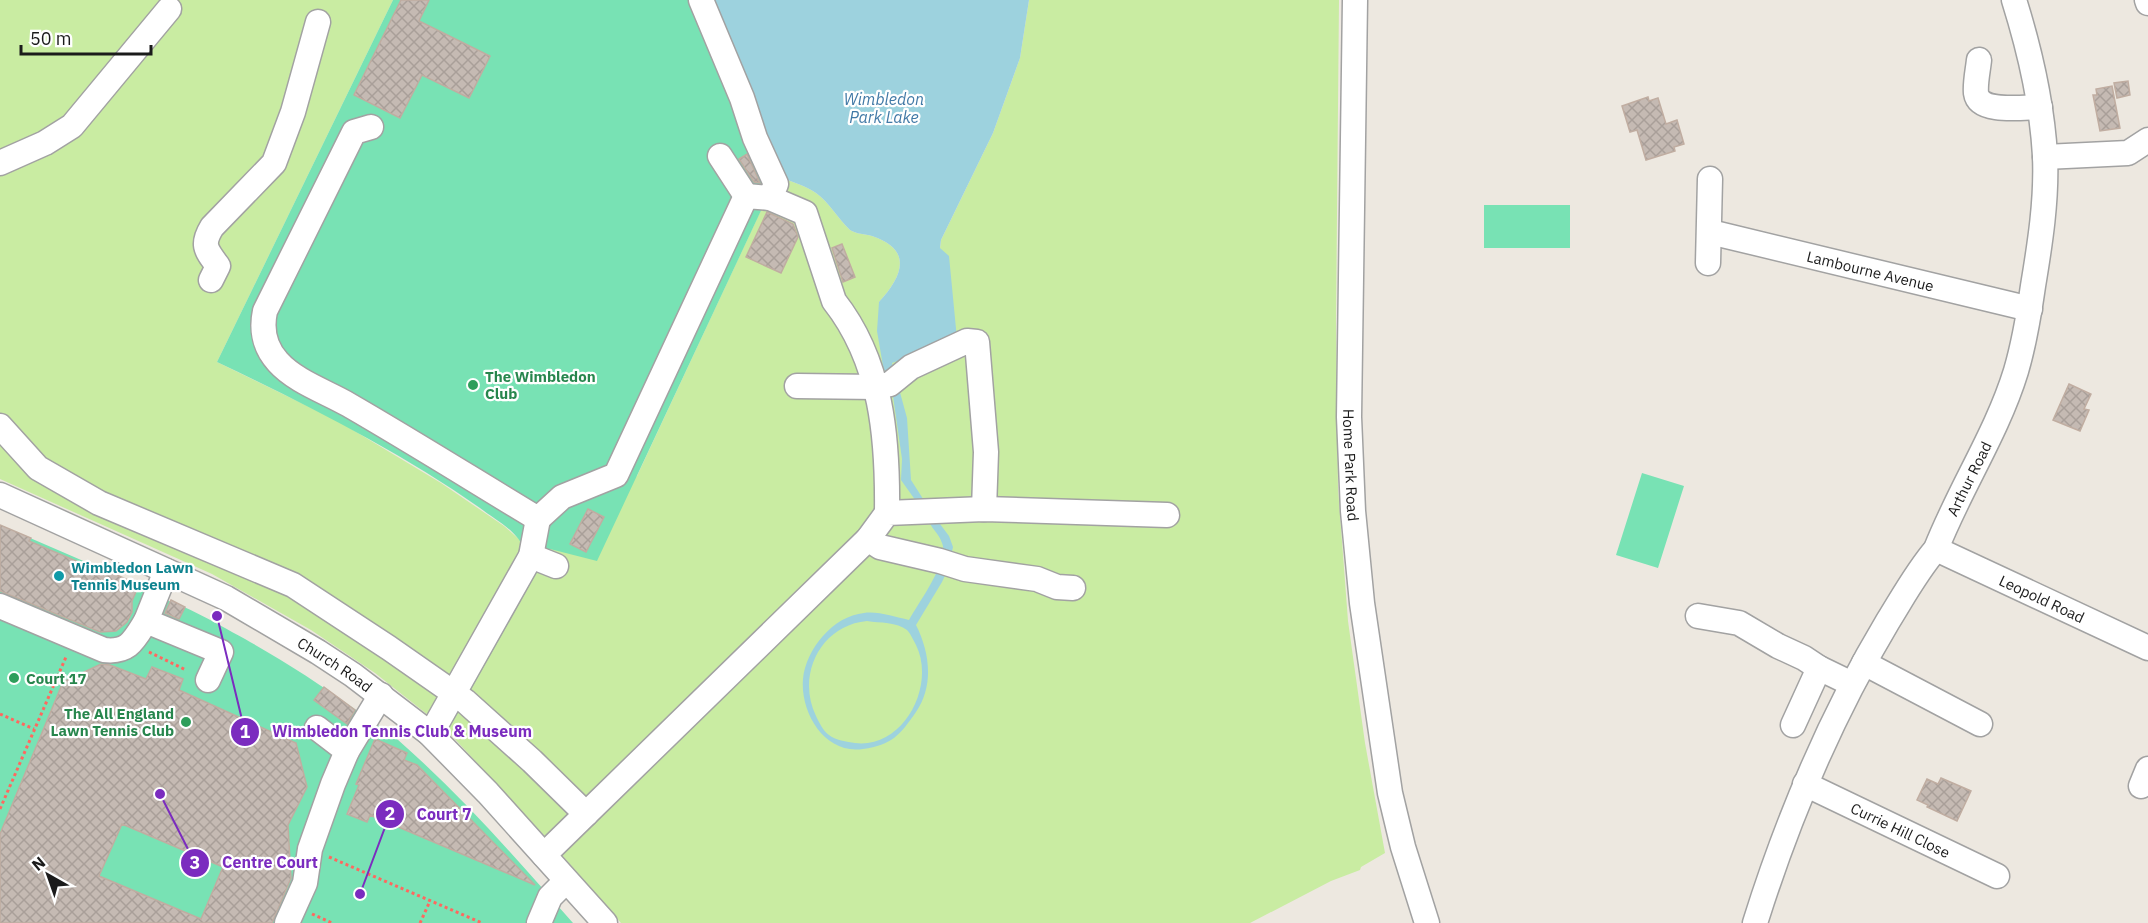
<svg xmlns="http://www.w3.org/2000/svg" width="2148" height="923" font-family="'IBM Plex Sans',sans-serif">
<defs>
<pattern id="building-cross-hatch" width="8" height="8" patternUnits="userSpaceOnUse" patternTransform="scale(1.5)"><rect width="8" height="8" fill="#c5bab3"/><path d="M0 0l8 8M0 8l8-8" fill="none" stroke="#a99f99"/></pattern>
</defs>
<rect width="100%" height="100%" fill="#ede8e0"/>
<path fill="#c9eca2" d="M0,0H393L217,362L338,421L441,483L504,526L521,541L637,476L777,176C789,181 805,185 816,193C829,202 838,219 850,230C856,234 865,234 872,236C914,250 902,277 879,302L940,248L941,240L993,133L1020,58L1029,0H1339L1336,322L1338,488L1348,621L1365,743L1385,853L1361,867L1360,870L1331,881L1250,923H621L554,846L452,736L428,715L375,673L311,630L212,574L0,479Z"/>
<path fill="#78e2b4" d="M393,0H692L774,183L597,561L550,549L447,732L428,715L523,547C516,530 494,519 480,508C397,450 307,405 217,362Z
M1484,205H1570V248H1484Z
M1642,473L1684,486L1658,568L1616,555Z
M0,525L139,585L146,595C183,602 211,621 245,639C284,661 320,684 356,710C369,720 384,728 397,739C461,795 517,859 573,923H0Z"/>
<path fill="#9dd2de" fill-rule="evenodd" d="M710,0H1029L1020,58L993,133L941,240L940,248L949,256L957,339L892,363L907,418L911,480L934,516L949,536L953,547L948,569L942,582L916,625C930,653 934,685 916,712C900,735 892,745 863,749C825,755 800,713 803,679C806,649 833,616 864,613C878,611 895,617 909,620C918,603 950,561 942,543C939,533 930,528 928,518L901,480L902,459L893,396L883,366L877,331L879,302C902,277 914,250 872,236C865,234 856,234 850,230C838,219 829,202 816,193C805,185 789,181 777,176ZM867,621C880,623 897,622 907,630C911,634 913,640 916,645C936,685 904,749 855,743C847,742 835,740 829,735C823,731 819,722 816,716C796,675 821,625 867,621Z"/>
<path fill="url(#building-cross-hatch)" stroke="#c0ada1" stroke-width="1.5" fill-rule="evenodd" d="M401,0H429L419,21L490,56L469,98L422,75L400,118L354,95Z
M2128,81L2130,95L2117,98L2114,83Z
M2112,86L2120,128L2100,131L2093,95H2097L2096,89Z
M1648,97L1649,101L1658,98L1666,124L1677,120L1684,144L1674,147L1675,151L1646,160L1637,130L1630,132L1622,106Z
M747,154L760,183L754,182L739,159Z
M767,212L793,224L798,237L781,273L746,257Z
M842,244L855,277L843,282L832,248Z
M2069,384L2091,394L2084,409L2089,410L2080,431L2053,420Z
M588,509L604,517L586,552L570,544Z
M0,525L31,538L29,541L90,567L92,564L139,585L132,601V612L127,622L116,631L100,632L0,591Z
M171,600L185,607L179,619L165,613Z
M101,664L110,665L146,679L152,667L183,679L179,690L296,743L307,787L288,825L291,878L272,923H0V834L63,682ZM122,824L223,867L201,919L99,876Z
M324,687L355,710L347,724L314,700Z
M375,739L407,753L404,760L417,765L535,885L370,815L367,822L347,814L359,785L356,784Z
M1941,778L1971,791L1957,821L1927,807L1928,805L1917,800L1927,779L1938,784Z"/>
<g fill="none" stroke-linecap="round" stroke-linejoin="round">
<defs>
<g id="minor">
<path d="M701,0L742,98L755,138L776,184L770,198"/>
<path id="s1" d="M1355,0L1349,417L1353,511L1362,603L1390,793L1403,847L1427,923"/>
<path d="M2147,0L2148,3"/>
<path d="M1979,60C1978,70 1975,83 1976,93C1979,114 2024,107 2040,107"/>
<path d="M371,127L354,132L265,311C261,330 265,348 278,362C296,382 327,392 349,405C413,442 475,481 538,519L562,497L616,475L746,196L770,198L805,213L834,301C882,362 888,438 887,513"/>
<path d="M720,156L746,196"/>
<path d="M2045,157L2128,153L2148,140"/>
<path d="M0,163L45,143L72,126L169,9"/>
<path id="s2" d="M1710,232L2030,309"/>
<path d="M1708,263L1710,179"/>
<path d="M211,280L218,266C206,250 201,245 212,227L274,163L293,112L318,22"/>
<path d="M797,386L877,387L890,384L911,367L967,341L977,342L986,452L984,509"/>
<path d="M0,426L38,468L99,503L293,585L389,648L465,701L532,761L586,814L544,855"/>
<path id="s3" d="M0,495L226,598L318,652L353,675L429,733L488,793L605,923"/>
<path d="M868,539L880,547L940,561L965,569L1037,579L1057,587L1073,588"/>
<path id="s4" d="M1936,549L2148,648"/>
<path d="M531,556L556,566"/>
<path d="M166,571L146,621L221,652L208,680"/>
<path d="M0,606L104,650C129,653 134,640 146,621"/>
<path d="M1698,616L1739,623L1778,646L1804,658L1819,668L1852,684"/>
<path d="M1864,663L1980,724"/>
<path d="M1793,725L1819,668"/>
<path d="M429,733L437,723L531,556L538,519"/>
<path d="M347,751L381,695"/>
<path id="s5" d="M1805,784L1997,876"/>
<path d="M2141,786L2148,769"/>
<path d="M586,814L868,539L887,513L984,509L1167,515"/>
<path d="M287,923L305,883L310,849L333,784L347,751L317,728"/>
<path d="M539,923L550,897L566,881"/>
<path id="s6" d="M1755,923C1788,818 1831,716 1888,621C1903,597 1917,571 1936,549C1960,488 1997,433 2016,371C2024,344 2029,314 2033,286C2040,244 2047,199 2045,156C2042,103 2030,51 2014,0"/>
</g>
</defs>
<use href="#minor" stroke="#a2a2a2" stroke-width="27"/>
<path stroke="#ff685f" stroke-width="3" stroke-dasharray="3 3" stroke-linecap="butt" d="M149,652L186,670
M0,714L34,729
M0,809L66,657
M329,857L482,923
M312,914L332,923
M420,923L430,901"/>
<use href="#minor" stroke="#fff" stroke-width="24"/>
</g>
<g fill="#2e9e5b" stroke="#fff" stroke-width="2">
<circle cx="473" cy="385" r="6"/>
<circle cx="14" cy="678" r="6"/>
<circle cx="186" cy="722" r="6"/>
</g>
<circle fill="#0f9aa8" stroke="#fff" stroke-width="2" cx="59" cy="576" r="6"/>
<g text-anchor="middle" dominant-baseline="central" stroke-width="4.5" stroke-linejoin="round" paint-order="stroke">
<g font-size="15" fill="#1b1b1b" stroke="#fff">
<text stroke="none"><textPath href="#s2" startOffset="165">Lambourne Avenue</textPath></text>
<text stroke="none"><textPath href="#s1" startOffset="465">Home Park Road</textPath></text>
<text stroke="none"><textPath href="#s6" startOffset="495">Arthur Road</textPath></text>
<text stroke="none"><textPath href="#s4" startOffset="117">Leopold Road</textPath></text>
<text stroke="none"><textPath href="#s3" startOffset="376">Church Road</textPath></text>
<text stroke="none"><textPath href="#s5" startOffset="106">Currie Hill Close</textPath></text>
</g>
<g font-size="15" font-weight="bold" fill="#27864d" stroke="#fff" text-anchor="start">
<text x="485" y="376">The Wimbledon<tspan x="485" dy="17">Club</tspan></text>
<text x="26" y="678">Court 17</text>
<text x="174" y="713" text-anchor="end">The All England<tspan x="174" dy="17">Lawn Tennis Club</tspan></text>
</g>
<g font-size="15" font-weight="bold" fill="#0d838f" stroke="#fff" text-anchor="start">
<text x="71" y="567">Wimbledon Lawn<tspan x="71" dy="17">Tennis Museum</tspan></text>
</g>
<g font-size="16" font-style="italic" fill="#4179a6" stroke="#fff">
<text x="884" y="99">Wimbledon<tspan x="884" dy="18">Park Lake</tspan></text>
</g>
</g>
<path fill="none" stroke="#7b2cbf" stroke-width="2" d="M217 616L245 732M360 894L390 814M160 794L195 863"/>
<g fill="#7b2cbf" stroke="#fff" stroke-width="2">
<circle cx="217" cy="616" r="6"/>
<circle cx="360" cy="894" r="6"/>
<circle cx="160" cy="794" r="6"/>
<circle cx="245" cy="732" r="15"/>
<circle cx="390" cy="814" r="15"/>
<circle cx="195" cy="863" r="15"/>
</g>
<g font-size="18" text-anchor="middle" font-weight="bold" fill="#fff">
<text x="245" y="738">1</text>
<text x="390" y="820">2</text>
<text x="195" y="869">3</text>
</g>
<g font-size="16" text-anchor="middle" font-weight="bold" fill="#7b2cbf" stroke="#fff" stroke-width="4.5" stroke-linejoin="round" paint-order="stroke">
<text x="402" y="737">Wimbledon Tennis Club &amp; Museum</text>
<text x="444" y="820">Court 7</text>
<text x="270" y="868">Centre Court</text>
</g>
<g transform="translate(48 875) rotate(320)" stroke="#ffffff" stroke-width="4.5" paint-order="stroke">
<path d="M0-4.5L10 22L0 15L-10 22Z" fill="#1b1b1b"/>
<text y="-9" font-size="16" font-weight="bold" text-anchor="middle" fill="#1b1b1b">N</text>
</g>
<path d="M21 45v9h130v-9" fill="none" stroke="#1b1b1b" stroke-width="3"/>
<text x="30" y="45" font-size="18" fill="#1b1b1b" stroke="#ffffff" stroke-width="4.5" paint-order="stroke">50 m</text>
</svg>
